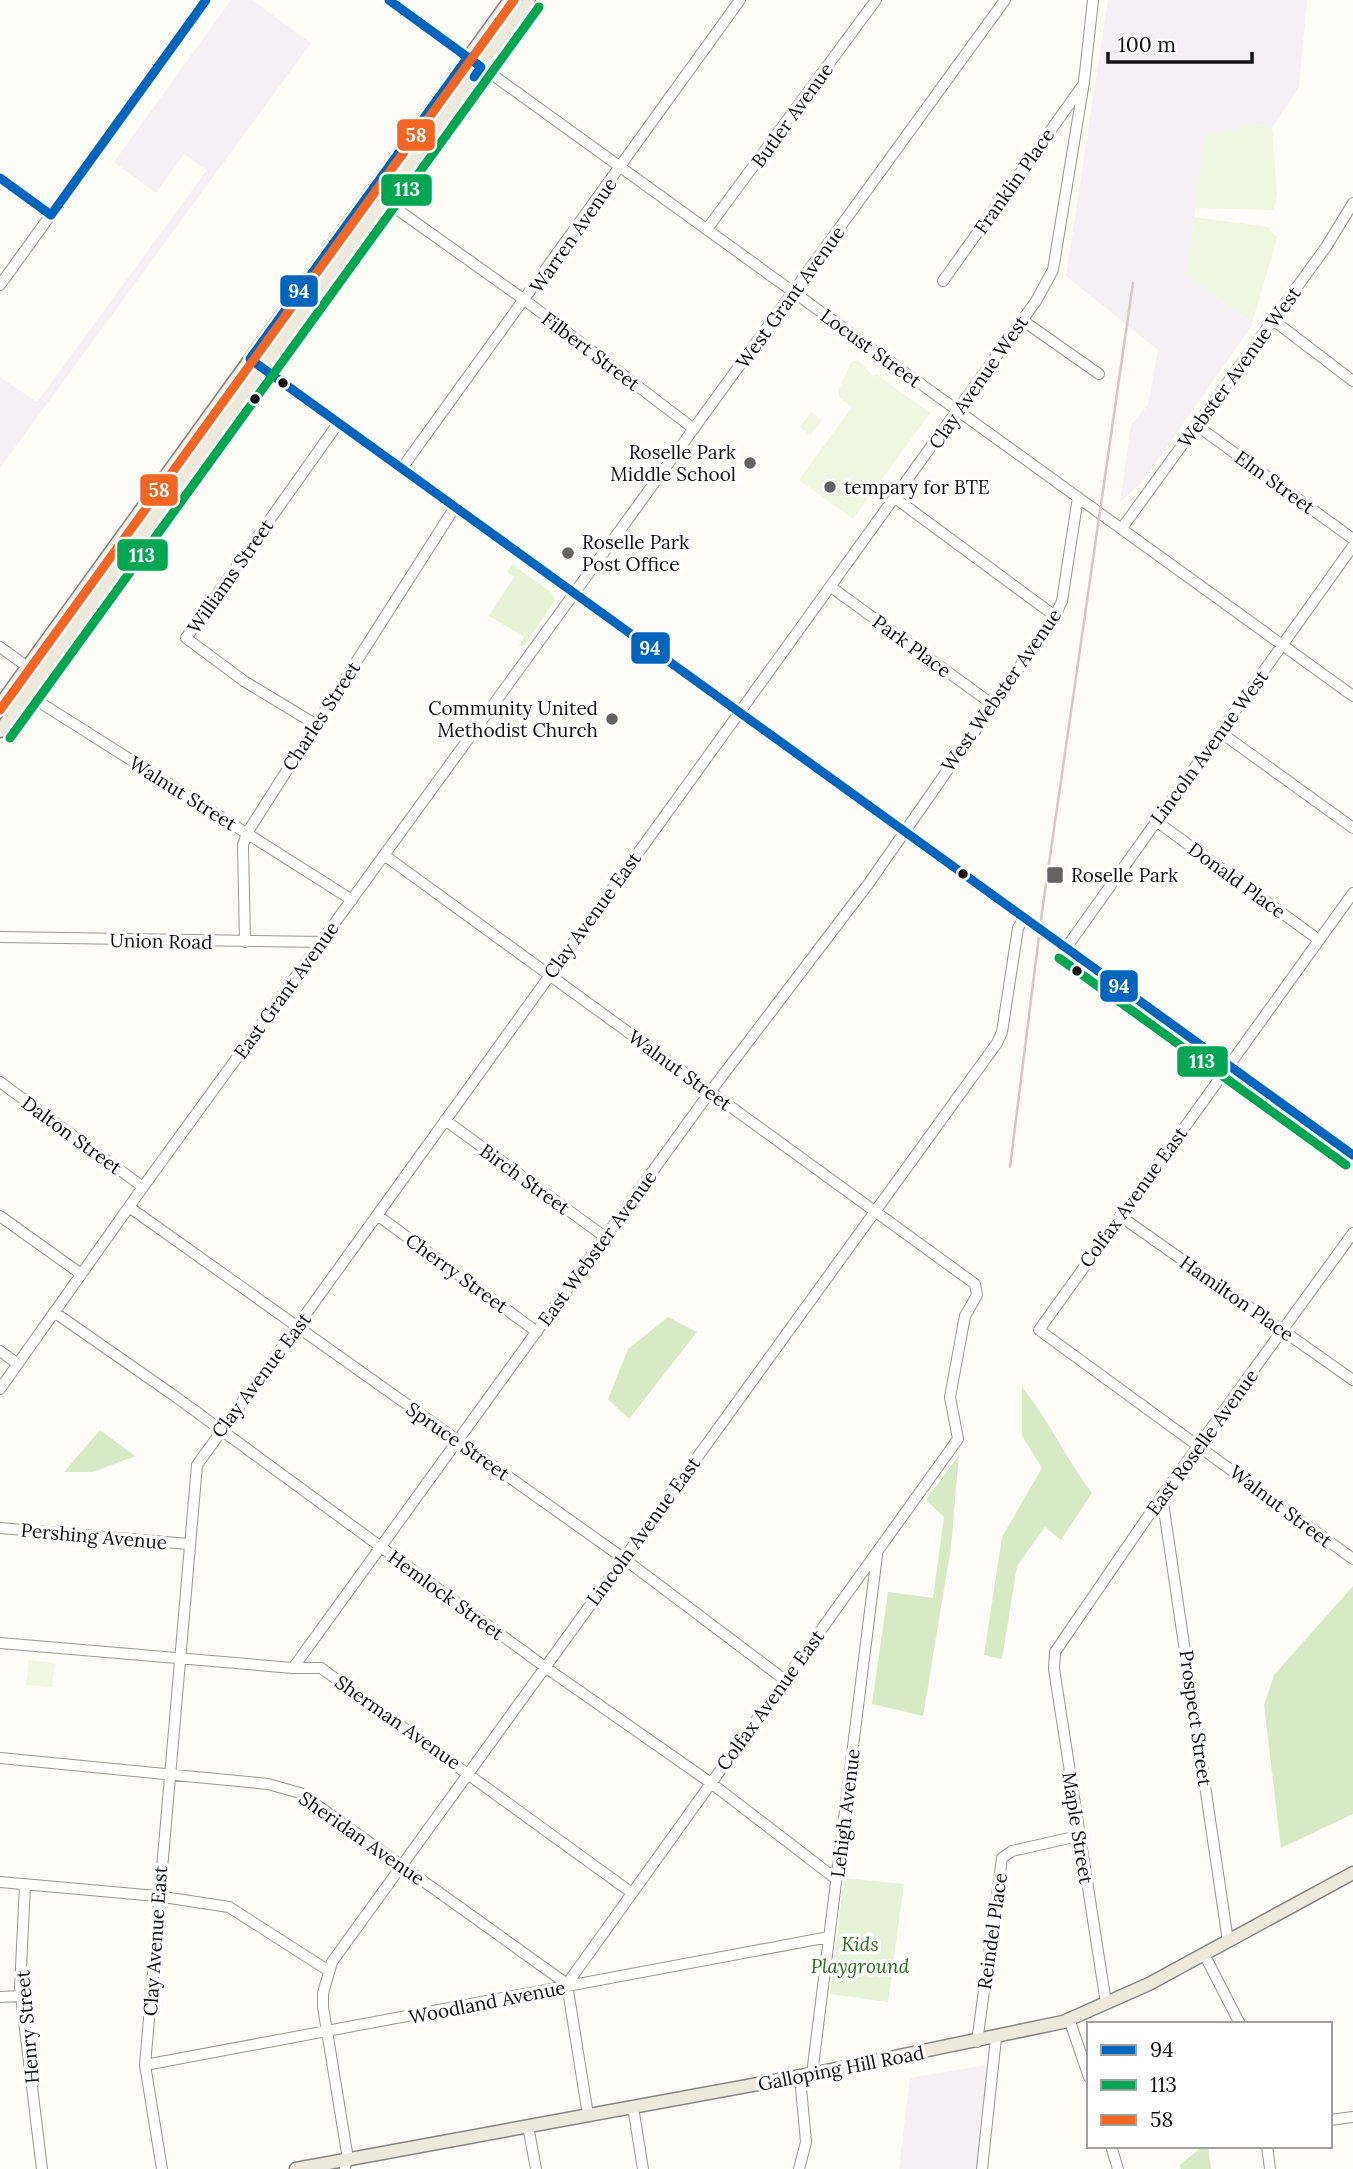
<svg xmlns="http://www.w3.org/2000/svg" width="1353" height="2169" font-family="Lora,serif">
<rect width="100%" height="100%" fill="#fdfcf7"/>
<path fill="#f5f0f3" d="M231,0H252L311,43L0,468V377L37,402L207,170L184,154L156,193L114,162Z
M1108,0H1307L1299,87L1272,128L1269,125L1246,126L1205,137L1186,275L1253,324L1142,482L1120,502L1131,425L1148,405L1158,350L1066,276Z
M998,2063L983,2169H899L910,2078Z"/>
<path fill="#e7f3d7" d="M512,564L552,593L555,600L525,645L519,646L524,637L489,616L514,577L507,572Z
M844,1878L904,1884L888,2002L830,1994Z"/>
<path fill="#d8eac5" d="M668,1317L697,1332L629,1419L608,1399L628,1349Z
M1022,1387C1049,1420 1066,1459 1092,1493L1061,1540L1045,1527L1017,1566L1002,1659L984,1655L1002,1537L1042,1468L1022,1436Z
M100,1430L135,1456L93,1472H64Z
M959,1455L951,1547L923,1716L872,1704L888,1592L933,1598L944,1517L926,1500Z
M1353,1586V1814L1281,1848L1264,1705L1274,1675Z
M1203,2146H1208L1211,2169H1181L1180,2165Z"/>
<path fill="#f0f6e1" d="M1269,125L1272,128L1277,196L1273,210L1195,208L1205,136L1246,126Z
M1194,217L1268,227L1277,238L1252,323L1186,275Z
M858,360L874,377L876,374L930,413L853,519L799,480L852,407L840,398L838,391L851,362Z
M811,412L822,420L810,435L800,427Z
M29,1660L55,1663L52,1687L26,1685Z"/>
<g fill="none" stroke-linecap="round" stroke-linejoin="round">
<defs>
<path id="minor" d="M389,0L1353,696
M0,178L51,215
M384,200L526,301L694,429
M707,229L876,0
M943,281L1083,85
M0,285L206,0
M1022,320L1099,374
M1273,320L1353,381
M250,359L1353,1155
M1196,425L1353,539
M402,468L740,0
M895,498L1055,616
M1122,528L1326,247L1353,203
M831,587L992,704
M0,647L40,676
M14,686L352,900
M315,724L244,681L186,638L339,422
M1220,732L1353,828
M1156,821L1319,940
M384,855L975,1284L977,1295L965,1316L950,1397L958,1439L567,1984L588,2115
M1353,893L1039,1330L1353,1559
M0,937L322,942
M245,942L243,845L247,833L455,507
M1066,948L1353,546
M0,1082L143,1187
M445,1120L605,1237
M129,1207L623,1558L785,1680
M377,1215L537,1332
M0,1216L81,1274
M1120,1216L1353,1380
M54,1312L176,1397L545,1667L711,1783L836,1879
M0,1351L18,1364
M0,1389L143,1187L1005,0
M1162,1496L1228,1941
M0,1528L189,1544
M0,1643L293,1668H321L632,1893
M293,1668L710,1092L869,883L1055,616L1062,601L1078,497
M0,1758L268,1784L300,1793L567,1984
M0,1882L157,1896L229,1907L329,1971
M25,1885L20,1988L42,2169
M1204,1954L1240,2024
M0,1997L21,1996
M1106,2003L1054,1669L1055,1652L1162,1496L1353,1233
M1069,2019L1089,2077
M977,2042L1002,1858L1012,1851L1078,1836
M145,2065L829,1937
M812,2074L877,1555
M633,2107L643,2169
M1330,2120L1353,2117
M528,2126L536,2169
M1111,2146L1118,2169
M1267,2146L1270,2169
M162,2169L145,2065L197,1465L1036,301L1053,270L1084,82L1093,0
M345,2169L347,2153L323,2007V1993L332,1962L997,1043L1002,1032L1018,928L1024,918
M799,2169L806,2142L800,2077
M982,2169L996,2038"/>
<path id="major" d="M0,705L510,0
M0,731L529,0
M296,2169L812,2074L1063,2022L1149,1984L1353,1873"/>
</defs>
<use href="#minor" stroke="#979795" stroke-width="12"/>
<use href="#major" stroke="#858482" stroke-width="15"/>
<use href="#minor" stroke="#fffffe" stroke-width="10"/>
<use href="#major" stroke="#ede9dc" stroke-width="12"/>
<path stroke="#d9c6c7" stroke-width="2.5" d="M1010,1167L1042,912L1133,283"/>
<defs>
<path id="bus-1" d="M389,0L481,67L474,77
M468,57L250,359L1353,1155
M0,178L51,215
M51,215L206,0"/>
<path id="bus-2" d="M10,738L539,7
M1059,958L1346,1165"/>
<path id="bus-3" d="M0,710L514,0"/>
</defs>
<use href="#bus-1" stroke="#fff" stroke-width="14"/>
<use href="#bus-2" stroke="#fff" stroke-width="14"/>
<use href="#bus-3" stroke="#fff" stroke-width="14"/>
<use href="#bus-1" stroke="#0065bd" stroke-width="9"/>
<use href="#bus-2" stroke="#00a651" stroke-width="9"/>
<use href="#bus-3" stroke="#f26522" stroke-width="9"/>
</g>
<g fill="#111" stroke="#fff" stroke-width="2.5">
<circle cx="283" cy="383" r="6"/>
<circle cx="255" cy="399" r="6"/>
<circle cx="963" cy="874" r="6"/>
<circle cx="1077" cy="971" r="6"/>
</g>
<g fill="#646362" stroke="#fff" stroke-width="2.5">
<circle cx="750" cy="463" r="7"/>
<circle cx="830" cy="487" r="7"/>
<circle cx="568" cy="553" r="7"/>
<circle cx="612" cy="719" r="7"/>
<rect x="1046" y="866" width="18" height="18" rx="3.5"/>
</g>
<g text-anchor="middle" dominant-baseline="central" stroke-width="7" stroke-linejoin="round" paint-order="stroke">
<g font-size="19" fill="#111" stroke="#fff">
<text transform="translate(792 115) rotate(-54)">Butler Avenue</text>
<text transform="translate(1014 181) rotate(-55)">Franklin Place</text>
<text transform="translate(573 235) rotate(-55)">Warren Avenue</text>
<text transform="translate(790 297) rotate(-54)">West Grant Avenue</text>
<text transform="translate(871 348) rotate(36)">Locust Street</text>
<text transform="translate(591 351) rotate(37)">Filbert Street</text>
<text transform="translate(1239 367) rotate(-54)">Webster Avenue West</text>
<text transform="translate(978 382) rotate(-55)">Clay Avenue West</text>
<text transform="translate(1275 482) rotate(36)">Elm Street</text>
<text transform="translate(230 576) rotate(-55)">Williams Street</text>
<text transform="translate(912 646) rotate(36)">Park Place</text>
<text transform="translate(1001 690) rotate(-55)">West Webster Avenue</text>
<text transform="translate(321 716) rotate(-57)">Charles Street</text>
<text transform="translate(1209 747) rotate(-54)">Lincoln Avenue West</text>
<text transform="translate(183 793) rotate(32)">Walnut Street</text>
<text transform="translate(1237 880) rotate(36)">Donald Place</text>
<text transform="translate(592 915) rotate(-54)">Clay Avenue East</text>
<text transform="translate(161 941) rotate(1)">Union Road</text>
<text transform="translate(286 990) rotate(-54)">East Grant Avenue</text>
<text transform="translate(680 1070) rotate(36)">Walnut Street</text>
<text transform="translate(72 1135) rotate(36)">Dalton Street</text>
<text transform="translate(525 1179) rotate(36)">Birch Street</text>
<text transform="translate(1133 1197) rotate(-54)">Colfax Avenue East</text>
<text transform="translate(597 1248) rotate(-54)">East Webster Avenue</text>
<text transform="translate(457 1273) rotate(36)">Cherry Street</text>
<text transform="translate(1237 1298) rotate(35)">Hamilton Place</text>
<text transform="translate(261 1375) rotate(-53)">Clay Avenue East</text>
<text transform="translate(458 1441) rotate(35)">Spruce Street</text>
<text transform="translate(1202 1442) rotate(-54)">East Roselle Avenue</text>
<text transform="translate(1281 1506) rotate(37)">Walnut Street</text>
<text transform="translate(643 1531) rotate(-54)">Lincoln Avenue East</text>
<text transform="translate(94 1536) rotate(5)">Pershing Avenue</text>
<text transform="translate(446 1595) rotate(36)">Hemlock Street</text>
<text transform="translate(770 1700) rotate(-54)">Colfax Avenue East</text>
<text transform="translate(1196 1718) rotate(82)">Prospect Street</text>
<text transform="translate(398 1722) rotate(35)">Sherman Avenue</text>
<text transform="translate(845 1813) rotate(-83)">Lehigh Avenue</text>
<text transform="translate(1078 1828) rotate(81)">Maple Street</text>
<text transform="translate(362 1838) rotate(35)">Sheridan Avenue</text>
<text transform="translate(992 1931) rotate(-82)">Reindel Place</text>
<text transform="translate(155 1941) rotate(-86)">Clay Avenue East</text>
<text transform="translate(487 2002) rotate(-11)">Woodland Avenue</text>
<text transform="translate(27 2027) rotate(-95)">Henry Street</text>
<text transform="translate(841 2068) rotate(-11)">Galloping Hill Road</text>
</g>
<g font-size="19" fill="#111" stroke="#fff" text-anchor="start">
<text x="736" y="452" text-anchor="end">Roselle Park<tspan x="736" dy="22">Middle School</tspan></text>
<text x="844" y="487">tempary for BTE</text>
<text x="582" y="542">Roselle Park<tspan x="582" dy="22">Post Office</tspan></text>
<text x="598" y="708" text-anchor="end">Community United<tspan x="598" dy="22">Methodist Church</tspan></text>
<text x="1071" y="875">Roselle Park</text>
</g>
<g font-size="19" font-style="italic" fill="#2f6b1f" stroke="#fff">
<text x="860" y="1944">Kids<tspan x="860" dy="22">Playground</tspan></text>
</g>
</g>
<g stroke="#fff" stroke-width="2.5">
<rect x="396" y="118" width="40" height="34" rx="7" fill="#f26522"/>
<rect x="380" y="173" width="53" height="34" rx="7" fill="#00a651"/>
<rect x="279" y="274" width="40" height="34" rx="7" fill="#0065bd"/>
<rect x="139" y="473" width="40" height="34" rx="7" fill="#f26522"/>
<rect x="116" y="538" width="53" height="34" rx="7" fill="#00a651"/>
<rect x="630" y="631" width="41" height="34" rx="7" fill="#0065bd"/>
<rect x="1099" y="969" width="40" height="34" rx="7" fill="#0065bd"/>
<rect x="1176" y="1045" width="53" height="33" rx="7" fill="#00a651"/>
</g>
<g font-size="19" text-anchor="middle" font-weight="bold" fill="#fff">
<text x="416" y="142">58</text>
<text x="407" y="196">113</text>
<text x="299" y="298">94</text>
<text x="159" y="497">58</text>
<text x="142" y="562">113</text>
<text x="650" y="655">94</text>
<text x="1119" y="993">94</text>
<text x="1202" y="1068">113</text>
</g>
<rect x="1087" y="2022" width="245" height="126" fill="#ffffff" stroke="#a0a0a0" stroke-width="2"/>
<rect x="1101" y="2045" width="35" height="10" fill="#0065bd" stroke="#a0a0a0" stroke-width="2"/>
<text x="1150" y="2057" font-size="21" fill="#111111">94</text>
<rect x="1101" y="2080" width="35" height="10" fill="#00a651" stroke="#a0a0a0" stroke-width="2"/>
<text x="1150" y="2092" font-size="21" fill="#111111">113</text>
<rect x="1101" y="2115" width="35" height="10" fill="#f26522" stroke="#a0a0a0" stroke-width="2"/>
<text x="1150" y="2127" font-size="21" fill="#111111">58</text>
<path d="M1108 52v10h144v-10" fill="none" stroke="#111111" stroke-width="3.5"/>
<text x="1118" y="52" font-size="21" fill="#111111" stroke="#ffffff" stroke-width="5" paint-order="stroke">100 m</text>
</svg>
